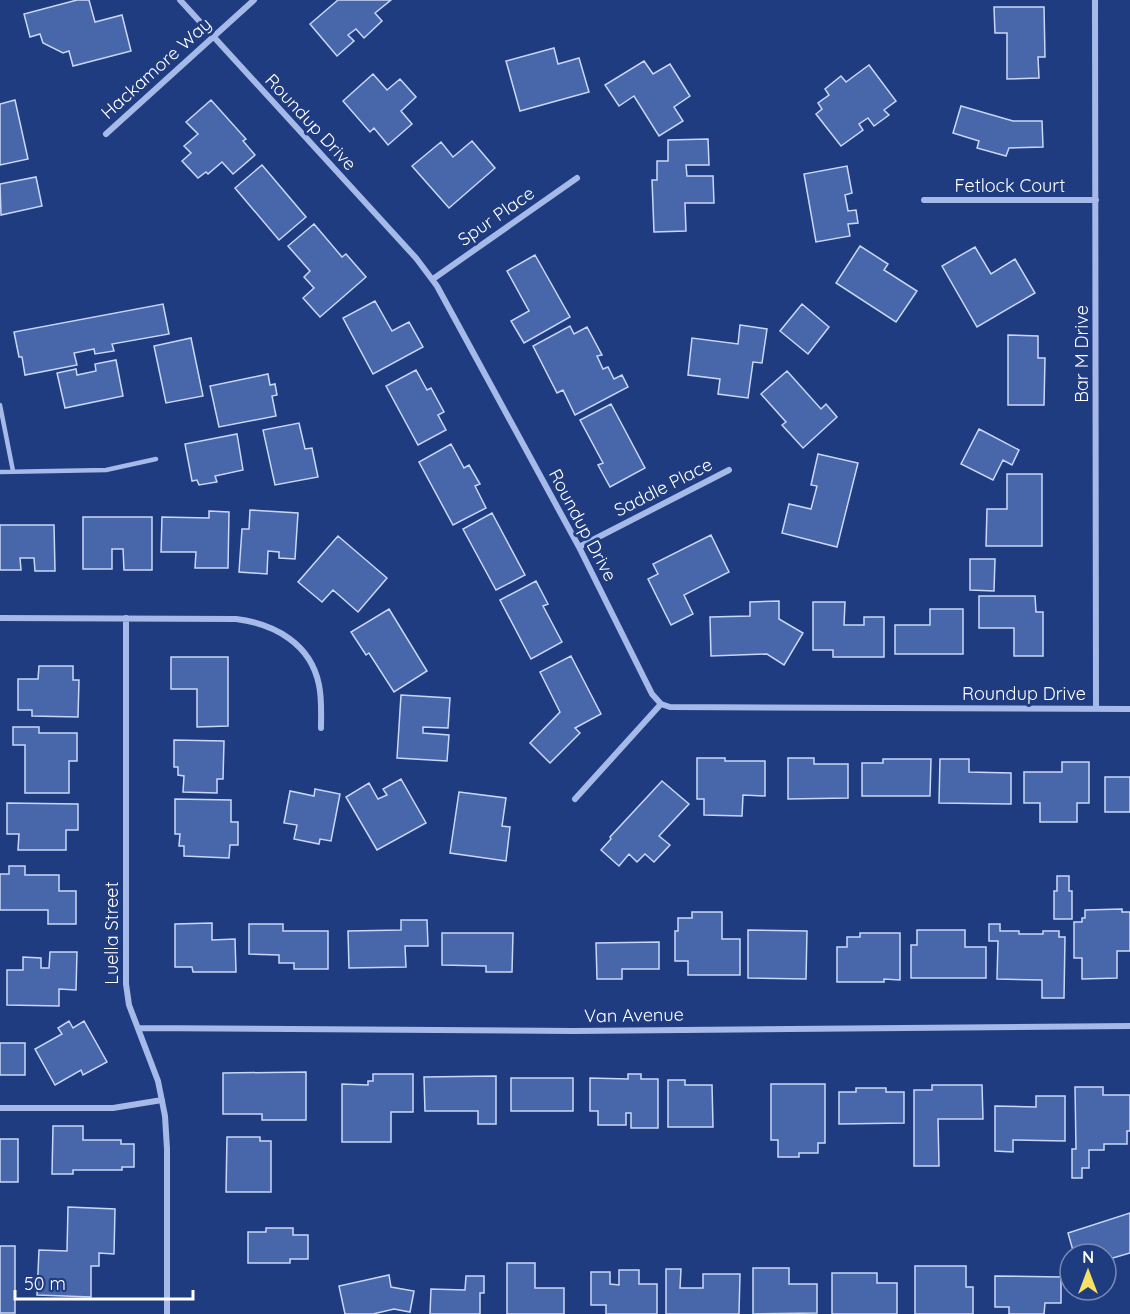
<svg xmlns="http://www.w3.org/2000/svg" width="1130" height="1314" font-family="Quicksand,sans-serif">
<rect width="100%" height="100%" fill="#203c81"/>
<path fill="#4866aa" stroke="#c9d7f6" stroke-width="1.5" d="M77,0H89L95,22L122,15L131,51L73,66L69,51L63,53L43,43L40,34L30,37L24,14Z
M338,0H391L375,13L382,21L364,38L356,29L348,35L354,41L337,56L310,24Z
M994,7H1044L1045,57H1038L1039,78L1007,79V33H995Z
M554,48L558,64L579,58L589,92L520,111L506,61Z
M644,61L653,74L670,64L690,96L674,107L683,121L659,136L634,96L619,106L605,85Z
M869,65L896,101L884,110L889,115L874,126L868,118L859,124L863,130L841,146L816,114L822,109L818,103L829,95L825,89L841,76L846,82Z
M373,74L387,90L400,79L416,97L401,111L412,124L388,145L374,128L370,132L343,101Z
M15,100L28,159L0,165V104Z
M211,100L246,139L243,141L255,155L233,174L222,162L208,174L206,172L198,178L182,161L191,153L184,146L198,134L186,122Z
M961,106L1013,121H1042L1043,147L1009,148L1006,156L977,148L979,141L953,133Z
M708,139L709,165H686L687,176H713L714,203H685L686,231L654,232L652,180H657V161H668V140Z
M472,141L495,168L449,208L412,166L441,142L453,157Z
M262,165L306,217L279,240L235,188Z
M847,166L852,193L845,195L848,211L856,210L858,223L848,224L850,236L816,242L804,174Z
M36,177L42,206L1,215L0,184Z
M314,224L342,257L346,254L366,277L320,317L303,298L314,288L304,277L310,271L288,246Z
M860,246L888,264L884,270L917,291L896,322L836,283Z
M975,247L991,274L1015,259L1035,293L977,327L942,266Z
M535,255L570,317L524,343L511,321L529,311L507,271Z
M375,301L392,331L409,322L423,347L373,374L343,318Z
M163,304L169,334L112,344L114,351L95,354L94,349L74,353L77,365L25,375L22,357H19L14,332Z
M802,304L829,327L808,354L780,331Z
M740,325L767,329L762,363L753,362L748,398L718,394L720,379L688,375L692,338L738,344Z
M570,326L574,334L587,327L602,355L597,356L603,369L608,367L614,379L622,375L628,387L575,415L563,390L557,393L533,346Z
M1008,335L1038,336V358H1045L1044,405H1008Z
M191,338L203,396L166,403L154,346Z
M116,360L123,396L65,408L57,373L76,369L77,375L96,371L95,364Z
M416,370L427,390L431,388L444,412L438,415L446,430L418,445L386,386Z
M787,371L821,409L826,404L837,417L803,448L782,425L786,422L761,394Z
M268,374L270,385L275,384L277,395L272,396L276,416L219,427L210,386Z
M611,404L645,468L610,487L598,465L603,463L580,420Z
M299,423L305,449L312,448L318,477L275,485L263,430Z
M979,429L1019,450L1012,465L1003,460L993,480L961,464Z
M237,434L243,470L215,476L217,482L199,485L197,480L192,481L185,444Z
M451,444L464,468L469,465L480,484L475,486L486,508L453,525L419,462Z
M818,454L858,463L837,547L782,533L789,504L811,509L817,486L811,485Z
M1007,474H1042V546H986L987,509H1007Z
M250,510L298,513L295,559L279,558V552L268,551L267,574L239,572L242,529H249Z
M209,511L229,512L228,568H195L196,552H161L162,517L209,518Z
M492,513L525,575L496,590L463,529Z
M83,517H152V570H124L123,549H112V569H83Z
M0,525H54L55,571H35L34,558H20L21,570H0Z
M711,535L729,572L684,595L693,614L671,625L648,579L658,574L653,564Z
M338,536L387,578L358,612L333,590L322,602L298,582Z
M970,559H995L994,591L970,590Z
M536,581L548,604L543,606L562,642L531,659L500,600Z
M979,596H1035L1036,612H1043V656H1014V628H979Z
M779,601V619L803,633L784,665L767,654L711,656L710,617L750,616V602Z
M813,602H845L844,625H864V617H884V657H833V650H813Z
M389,609L427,671L394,692L369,653L366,655L351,632Z
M930,609H963V654H895V625H930Z
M571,656L601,714L575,728L580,733L550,763L530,743L560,712L540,672Z
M171,657H228V726L197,727V689H171Z
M39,666H73V680H79L78,717L32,716V710H18V679H38Z
M401,695L450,698L448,728L423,727V733L449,735L447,761L397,758Z
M13,727H39V733H77V761H69V793H25V745H13Z
M174,740L224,741L223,779H217V793L183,792L184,776L178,775V767H174Z
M697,758H725V761H765V796L743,795L742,816L704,815V799H697Z
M788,758H814V764H848V798L788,799Z
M883,759H931L930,796H862V763H883Z
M940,759H969V772L1011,773V804L939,803Z
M1062,762H1089V803H1077V822H1040V803H1024V772H1062Z
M1105,777H1130V812H1105Z
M401,779L426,823L377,850L346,797L369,783L378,799L387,795L383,789Z
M662,781L689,804L659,836L670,845L654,862L645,854L637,862L629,854L619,866L601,850L611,839L610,837Z
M315,789L340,794L331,841L320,839L319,844L294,839L297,825L284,823L290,791L314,796Z
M459,792L506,798L502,826L510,827L506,861L450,853Z
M175,799L231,800V822H238V845H230L229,858L184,856V846H179L180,834H175Z
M7,803L78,804V830H66V850H18L19,834H7Z
M9,866H25V875H59V891H76V924H48V910H0V874H9Z
M1057,876H1069V891H1072V919H1054V891H1057Z
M1122,909V912H1130V951H1117V978L1082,979V958H1074V922H1082V918H1085V910Z
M692,912H722V939H740V975H688V961H675V931H678V918H692Z
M401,920H427L428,946H405L406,967L349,968L348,931L401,930Z
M212,923V940L235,939L236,972H193L192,967H175V924Z
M249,924H283V931H328V969H294V963H279V955L249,954Z
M989,924H1000V931H1019V934H1043V931H1059V937H1065L1064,998H1042V980L997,979L998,941H989Z
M748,930L807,931L806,979L748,978Z
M917,930H965V947H986V978H911V945H917Z
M442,933H513L512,972H486V966L442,965Z
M860,933H900V980L884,979V982H837V947H847V937H860Z
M659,942V969H622V979H597L596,943Z
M50,952H77L76,990L59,989V1006L7,1005V970H23V957L41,958V968H49Z
M69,1021L73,1028L84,1021L107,1062L83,1075L81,1070L55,1085L35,1049L62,1034L58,1028Z
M0,1043H25V1075H0Z
M306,1072V1120H262V1114H223V1073Z
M373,1074H413V1112H391V1142H342V1084L368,1085V1081H373Z
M628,1074H641V1079H658V1128H631V1113H626V1125H598V1111H590V1078L628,1079Z
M496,1076V1124H478V1111H425L424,1077Z
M511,1078H573V1111H511Z
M668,1080H685V1085H712L713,1127H668Z
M771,1084H825V1143H818V1153H799V1157H778V1140H771Z
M932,1085H982L983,1119H938L939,1166H914V1090H932Z
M1075,1087H1103V1095H1130V1131H1127V1144H1104V1150H1089V1168H1082V1178H1072V1149H1076Z
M856,1088H886V1092H904V1123L839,1124V1092H856Z
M1036,1096H1065V1141L1013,1140V1152L995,1151V1106L1036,1107Z
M53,1126H83V1140H121V1144H134V1167H122V1170H73V1174H52Z
M227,1137H260V1141H271V1192H226Z
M0,1139H18V1182H0Z
M68,1207L115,1209L114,1254L99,1253V1266H91V1297L37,1295L39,1250L67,1251Z
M1130,1213V1253L1106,1260V1254H1074L1068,1233Z
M266,1228H293V1235H308V1259H290V1263H248V1232H266Z
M0,1246H15V1313H0Z
M507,1263H535V1288H564V1314H507Z
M915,1266H966V1287H973V1314H915Z
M753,1268H789V1284H817V1313L753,1314Z
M666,1269H681L680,1288H703V1274H740L739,1314H666Z
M619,1270H639V1284H657V1314H606V1305H591V1272H610V1284L619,1285Z
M832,1273H877V1283H897V1314H832Z
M389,1275L391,1287L414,1291L410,1312L394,1309L373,1314H345L339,1286Z
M466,1276H484V1293H480V1314H430L431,1289L465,1290Z
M995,1276L1061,1277V1303H1045L1044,1314H1009V1307H995Z"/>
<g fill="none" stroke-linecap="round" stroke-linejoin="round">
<path stroke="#a5bae8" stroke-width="4.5" d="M0,405L13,471
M0,472L106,470L156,459"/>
<path stroke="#a5bae8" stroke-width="6" d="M180,0L416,258L437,286L579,547L652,694L661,704L670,707L1130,709
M1095,0L1096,709
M106,134L254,0
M924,200H1096
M433,279L577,178
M579,547L729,470
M0,618L236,619C275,624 311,644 319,685C322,699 321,714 321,728
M126,618V984L129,1005L158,1081L165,1116L167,1149V1314
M575,799L661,704
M139,1028L574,1031L1130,1026
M0,1108H113L162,1100"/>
</g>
<g text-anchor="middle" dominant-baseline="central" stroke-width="6" stroke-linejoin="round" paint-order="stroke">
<g font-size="18" fill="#fff" stroke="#203c81">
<text transform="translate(156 68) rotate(-42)">Hackamore Way</text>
<text transform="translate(311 122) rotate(47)">Roundup Drive</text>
<text x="1010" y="185">Fetlock Court</text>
<text transform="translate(496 216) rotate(-35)">Spur Place</text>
<text transform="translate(1081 354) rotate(-90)">Bar M Drive</text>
<text transform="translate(663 487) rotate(-27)">Saddle Place</text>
<text transform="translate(583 525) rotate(62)">Roundup Drive</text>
<text x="1024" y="693">Roundup Drive</text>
<text transform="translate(111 933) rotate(-90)">Luella Street</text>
<text transform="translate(634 1015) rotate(-1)">Van Avenue</text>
</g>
</g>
<g transform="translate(1088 1272)"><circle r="28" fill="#203c81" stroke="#798ab3" stroke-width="1.5"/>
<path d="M0-4.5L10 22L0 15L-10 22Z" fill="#f6e065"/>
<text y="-9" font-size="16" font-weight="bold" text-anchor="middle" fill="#ffffff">N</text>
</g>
<path d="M15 1290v9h178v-9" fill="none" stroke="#ffffff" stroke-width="3"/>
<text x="24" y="1290" font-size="18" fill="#ffffff" stroke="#203c81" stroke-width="4.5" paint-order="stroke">50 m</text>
</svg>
